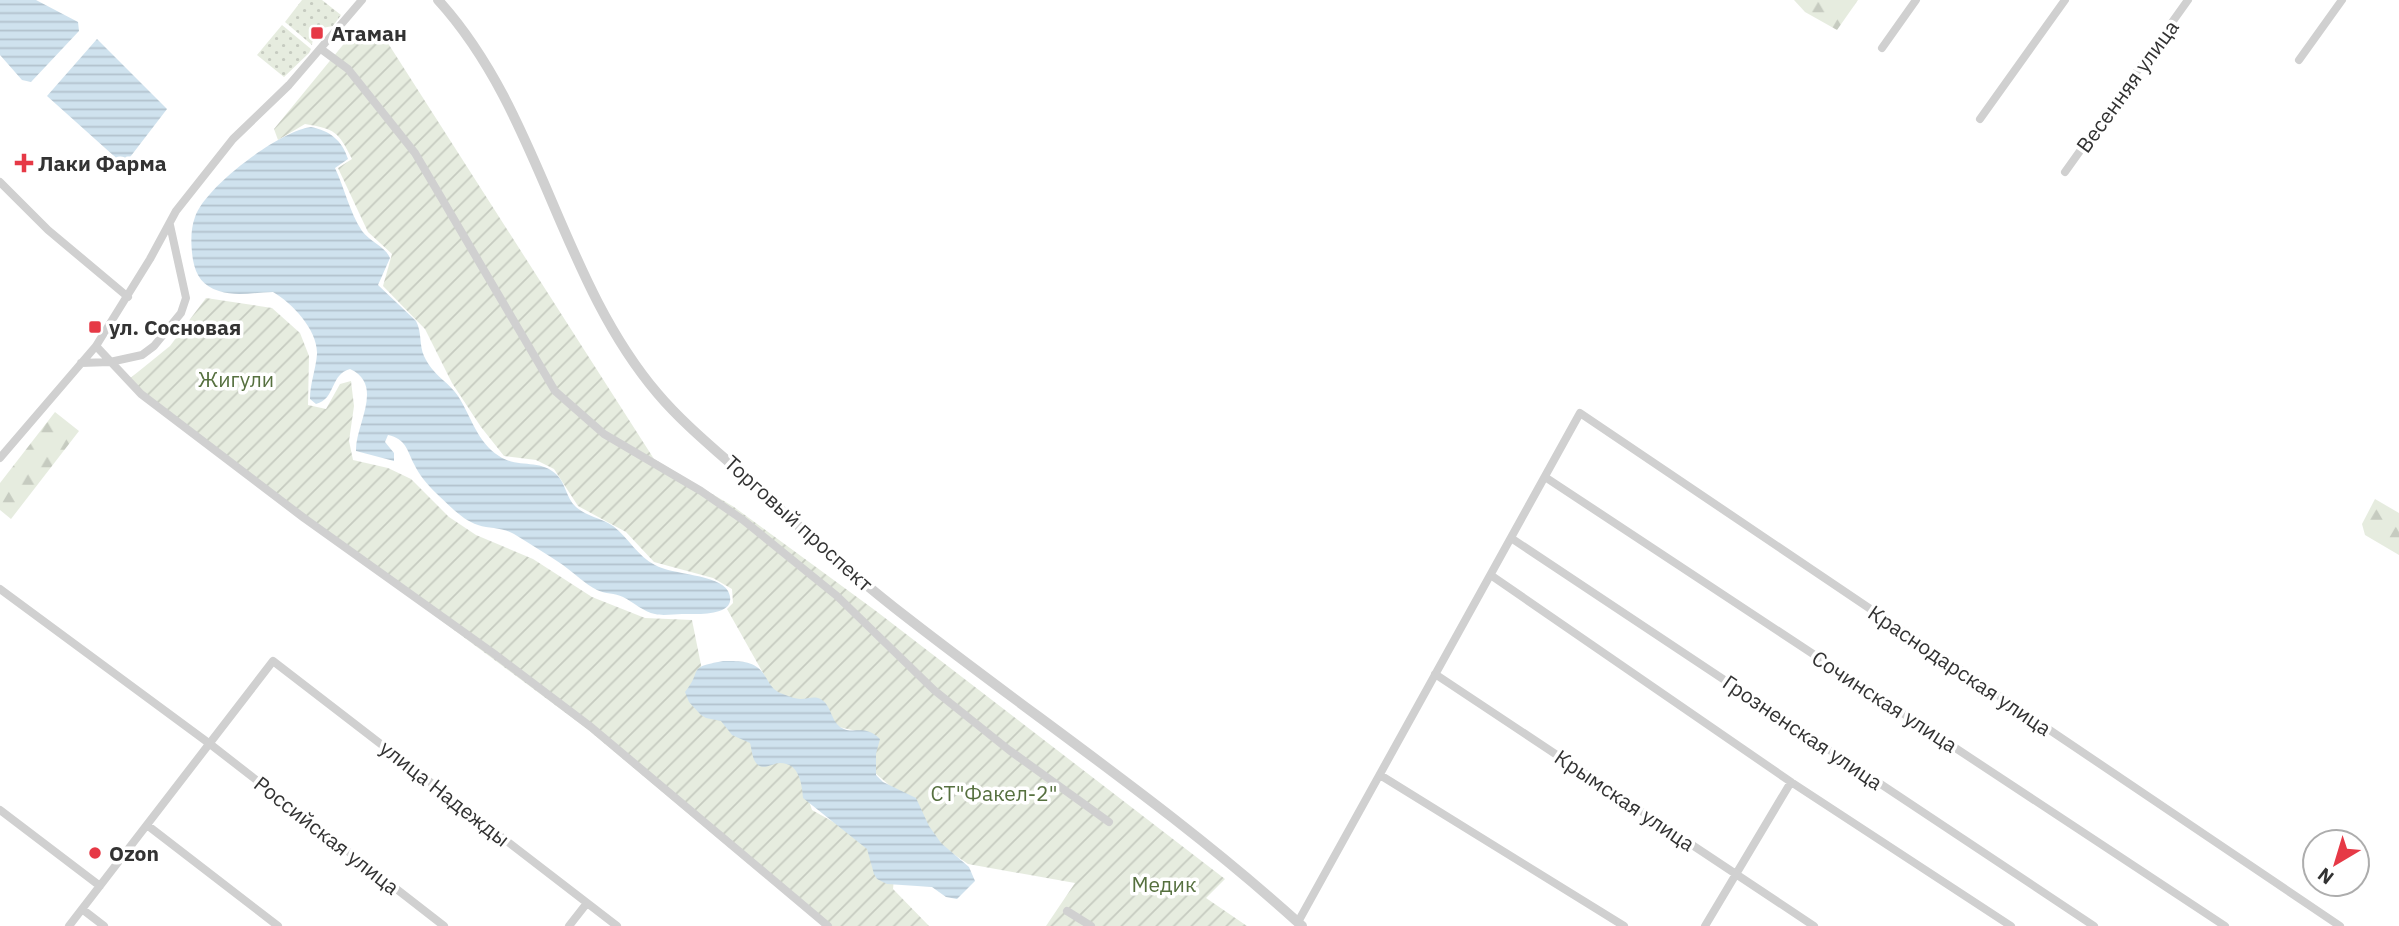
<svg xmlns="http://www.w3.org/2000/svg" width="2399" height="926" font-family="'IBM Plex Sans',sans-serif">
<defs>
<pattern id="grass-dots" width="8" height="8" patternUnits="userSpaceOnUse" patternTransform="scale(1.75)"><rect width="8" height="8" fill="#e6ecdf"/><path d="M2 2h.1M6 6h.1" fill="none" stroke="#c6cbc0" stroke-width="1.8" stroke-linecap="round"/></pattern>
<pattern id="forest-firs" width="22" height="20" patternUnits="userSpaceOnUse" patternTransform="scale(1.75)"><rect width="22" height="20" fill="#e6ecdf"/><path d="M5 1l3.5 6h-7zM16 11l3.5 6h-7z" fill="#c6cbc0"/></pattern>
<pattern id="garden-furrows" width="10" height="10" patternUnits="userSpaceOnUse" patternTransform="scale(1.75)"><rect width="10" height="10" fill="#e6ecdf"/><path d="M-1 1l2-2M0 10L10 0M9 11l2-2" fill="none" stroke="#c6cbc0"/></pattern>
<pattern id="water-rules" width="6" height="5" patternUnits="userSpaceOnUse" patternTransform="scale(1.75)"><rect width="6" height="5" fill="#cfe2ee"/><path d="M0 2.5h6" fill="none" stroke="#b2c2cd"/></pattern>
</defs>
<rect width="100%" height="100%" fill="#fff"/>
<path fill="url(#grass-dots)" d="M302,0H322L341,15L333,26L322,28L318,26L311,36L313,38L312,45L285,22Z
M282,25L311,49L309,53L284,77L257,55Z"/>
<path fill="url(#forest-firs)" d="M1794,0H1858L1837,30L1805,12Z
M55,412L79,431L11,519L0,510V483Z
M2375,499L2399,513V555L2365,535L2362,524Z"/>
<path fill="url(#garden-furrows)" d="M356,29L384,37L654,459L734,507L876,611L1225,879L1206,898L1247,926H1046L1075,883L968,864L952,853L927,834L889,785L866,765L861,732L839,727L781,705L727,609L733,603L732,589L713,578L654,562L626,532L578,506L554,469L536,460L504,456L481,427L452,383L425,329L383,286L392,254L368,232L338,168L352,159C338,131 335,129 305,124L278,140L274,129Z
M206,298L272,308L300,333L309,356L308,405L326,409L340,384L351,381L354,406L349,441L353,460L388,468L411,479L449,517L476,535L533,559L592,597L645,618L692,620L702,670L719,717L793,764L806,775L807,795L812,810L837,824L895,868L893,889L929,926H823L586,728L140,397L128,380L170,346Z"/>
<path fill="url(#water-rules)" d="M0,0H36L78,22L79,31L31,82L22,80L0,55Z
M97,39L167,109L124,165L47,96Z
M311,127C330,131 342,140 348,159L335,168C345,189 349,211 362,231C370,242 385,246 390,258L378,285L416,321C422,332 419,345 424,356C433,376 448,381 458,396C471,416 477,442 499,456C518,469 540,458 557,475C566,484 566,498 576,507C586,516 601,518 613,526C629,538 637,556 655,565C672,575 719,574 728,591C741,617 694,614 682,614C674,614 663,616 655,614C644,612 633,602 623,597C615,593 605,594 597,590C585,584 574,573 563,565C547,554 530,544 514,534C502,527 490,529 478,525C462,520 449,505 436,493C428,485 419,475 414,464C407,450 406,439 388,435L385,442L394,453V461L356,451C355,425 385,385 350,369C330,374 336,399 316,404L310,399C310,383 316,369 317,354C318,330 292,303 273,292C255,292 237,297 219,291C203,286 196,276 193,260C191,247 190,230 195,217C205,187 279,131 311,127Z
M723,661C737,661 754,660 763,673C769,681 770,688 780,693C786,695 794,699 801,699C808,699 815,695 822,700C831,706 831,720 840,727C854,736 863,723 880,739L876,754V775L883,782L916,798L929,826L941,843L969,867L975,881L957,899L946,897L932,887L887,884L877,879L874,874L867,849L803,798C802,783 799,763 780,763C773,763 765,770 758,765C752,760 752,750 750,743L732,735L721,721L706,718L701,715L689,702L685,692C704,669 685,668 723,661Z"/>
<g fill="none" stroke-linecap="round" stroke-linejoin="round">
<path stroke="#d0d0d0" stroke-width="8" d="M1882,48L1916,0
M321,49L348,69L415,153L555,391L604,434L701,491L743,520L837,596L934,690L1009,750L1109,822
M2299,60L2342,0
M1980,119L2065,0
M2065,172L2188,0
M0,182L48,230L128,297
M96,346L141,394L304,518L493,653L591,727L828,926
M81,363L110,362L142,355L154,346L181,313L186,298L170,225
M0,458L96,346L150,259L176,211L233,139L289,85L362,0
M1545,477L2225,926
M1511,538L2094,926
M1492,576L1791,782L2011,926
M0,589L210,744L444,926
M1435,674L1814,926
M1380,775L1624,926
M0,810L100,886
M147,825L278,926
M82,909L104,926
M1067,911L1091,926
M1298,922L1580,413L2340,926
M69,926L273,661L617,926
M569,926L587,903
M1705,926L1791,782"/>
<path stroke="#d0d0d0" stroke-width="10" d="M438,0C541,113 559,278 658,394C685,426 722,455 752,483C802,530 854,577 909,619C1040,721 1179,814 1302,926"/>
</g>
<g fill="#e63946" stroke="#fff" stroke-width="2.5">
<rect x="310" y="26" width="14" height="14" rx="3.5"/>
<path d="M20.5 152.5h7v7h7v7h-7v7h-7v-7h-7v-7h7z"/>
<rect x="88" y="320" width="14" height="14" rx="3.5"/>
<circle cx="95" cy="853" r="7"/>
</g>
<g text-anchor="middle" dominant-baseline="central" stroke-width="7" stroke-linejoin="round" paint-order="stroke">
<g font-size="21" font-weight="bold" fill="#333" stroke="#fff" text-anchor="start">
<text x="331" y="33">Атаман</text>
<text x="38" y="163">Лаки Фарма</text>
<text x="109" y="327">ул. Сосновая</text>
<text x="109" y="853">Ozon</text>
</g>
<g font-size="21" fill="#333" stroke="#fff">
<text transform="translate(2127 86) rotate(-54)">Весенняя улица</text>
<text transform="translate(799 523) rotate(42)">Торговый проспект</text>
<text transform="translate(1960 670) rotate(34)">Краснодарская улица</text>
<text transform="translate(1885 701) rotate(33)">Сочинская улица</text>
<text transform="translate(1803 732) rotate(34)">Грозненская улица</text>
<text transform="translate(445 793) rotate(38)">улица Надежды</text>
<text transform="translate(1625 800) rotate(34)">Крымская улица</text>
<text transform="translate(327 835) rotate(38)">Российская улица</text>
</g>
<g font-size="21" fill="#56703f" stroke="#fff">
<text x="236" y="379">Жигули</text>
<text x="994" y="793">СТ"Факел-2"</text>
<text x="1164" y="884">Медик</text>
</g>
</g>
<g transform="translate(2336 863) rotate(218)"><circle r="33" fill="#ffffff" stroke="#adadad" stroke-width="2"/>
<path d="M0-5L12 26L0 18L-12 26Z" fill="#e63946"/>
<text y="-10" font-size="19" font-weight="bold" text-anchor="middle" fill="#333333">N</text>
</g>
</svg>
